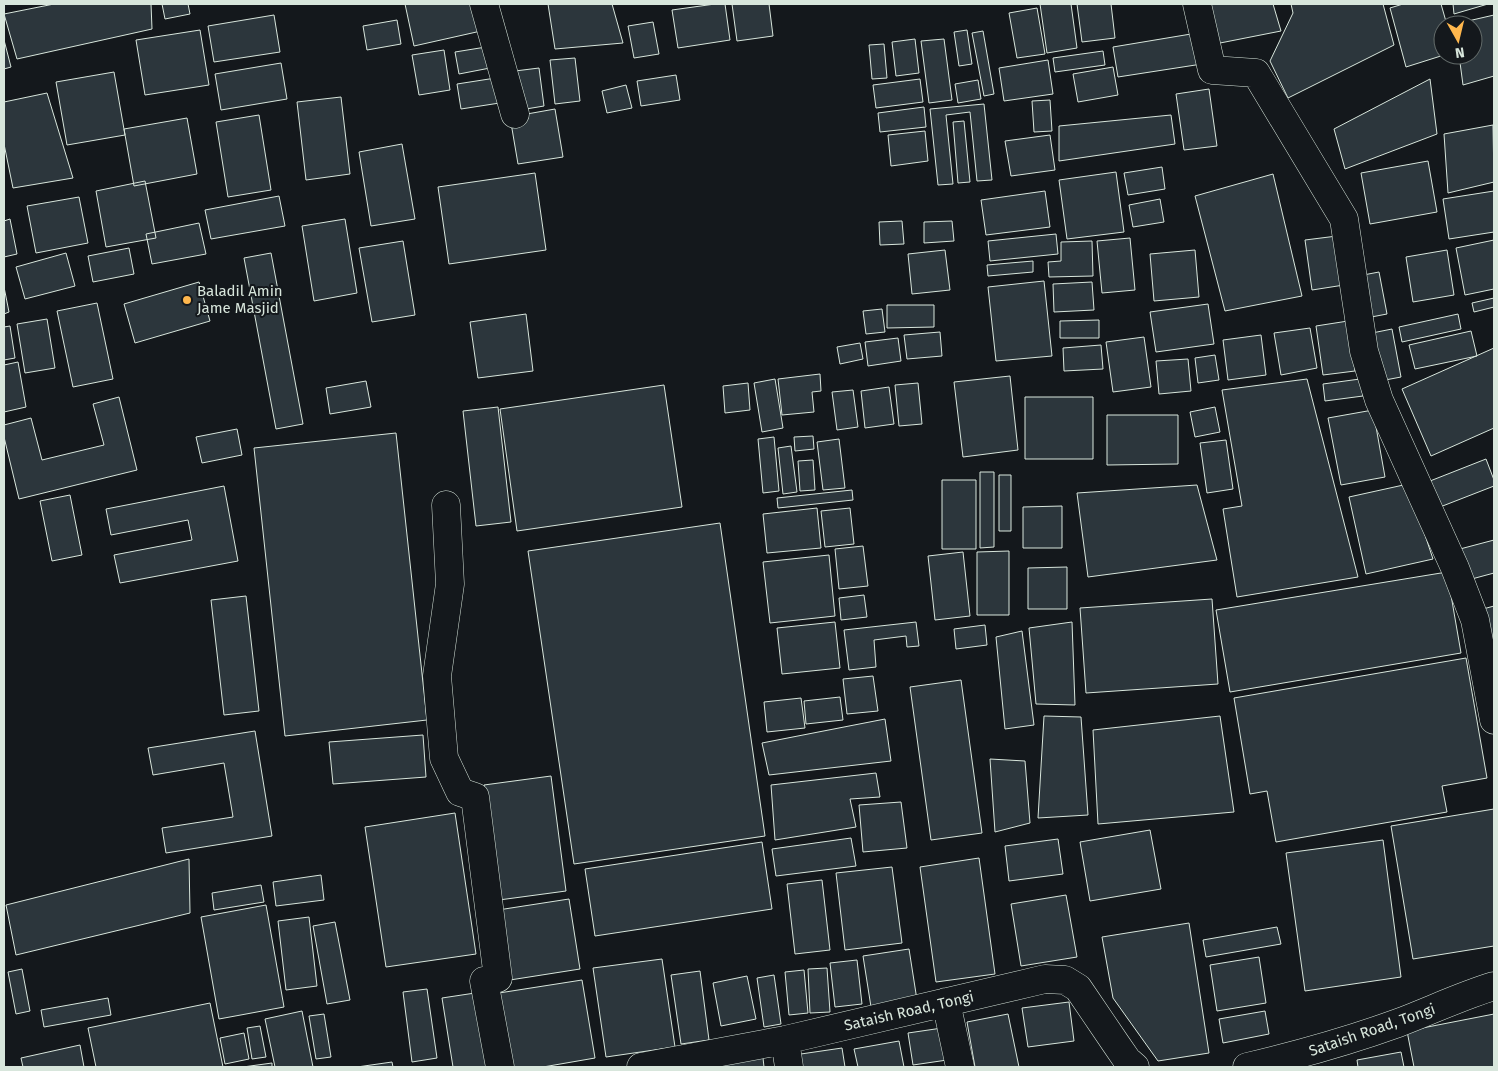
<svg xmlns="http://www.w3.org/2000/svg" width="1498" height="1071" font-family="'Fira Sans',sans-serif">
<rect width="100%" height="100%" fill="#14181c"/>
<path fill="#2c363c" stroke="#d8e6dc" d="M54,4H151L152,29L17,59L4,14Z
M162,4H188L190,14L165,19Z
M405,4H475L481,31L414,46Z
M548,4H612L623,43L555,49Z
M715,4H725L730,40L678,48L672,10Z
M732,4H769L773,36L737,41Z
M1040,4H1071L1077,48L1047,53Z
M1077,4H1111L1115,38L1082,42Z
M1205,4H1273L1281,31L1210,45Z
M1291,4H1383L1394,45L1288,98L1270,61L1293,13Z
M1403,4H1441L1447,25H1443V55H1444L1406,67L1390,8Z
M1453,4H1488L1454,14Z
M1037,8L1045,54L1017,58L1009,13Z
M274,15L280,52L214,62L208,26Z
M1494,15V76L1463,85L1459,55H1473V25L1455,24Z
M397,20L401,44L367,50L363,26Z
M653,22L659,54L634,58L628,26Z
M200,30L209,85L145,95L136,40Z
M967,30L972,64L959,66L954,32Z
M983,31L994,94L984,96L972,33Z
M1197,33L1202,64L1118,77L1113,47Z
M915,39L919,73L896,76L892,42Z
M944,39L952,100L929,103L921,41Z
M4,40L11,67L4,69Z
M884,44L887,78L872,79L869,45Z
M486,47L490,68L459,74L455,52Z
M444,50L450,90L419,95L412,55Z
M1103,51L1105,65L1055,72L1053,58Z
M575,58L580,101L555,104L550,60Z
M1048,60L1053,94L1004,101L999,68Z
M281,63L287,99L221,110L215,74Z
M1113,67L1118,95L1078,102L1073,74Z
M539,68L544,106L520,110L515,71Z
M114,72L125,135L67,145L56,82Z
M676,75L680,100L641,106L637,81Z
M502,77L506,102L461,109L457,84Z
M920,79L923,102L876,108L873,85Z
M1430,79L1437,134L1345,169L1334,129Z
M978,80L981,99L958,103L955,84Z
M626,85L632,108L607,113L602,91Z
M1209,89L1217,146L1184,150L1176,94Z
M47,93L73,178L13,188L4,144V102Z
M341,97L350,174L306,180L297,102Z
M1050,100L1052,131L1034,132L1032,101Z
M984,104L992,180L977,181L970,112L946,115L953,184L938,185L930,109Z
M924,107L926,127L880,132L878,113Z
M555,109L563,157L518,164L510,117Z
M259,115L271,190L228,197L216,122Z
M1171,115L1175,144L1059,161V126Z
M187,118L197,174L134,186L124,129Z
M964,121L970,182L958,183L953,122Z
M1493,125L1494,182L1448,193L1444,134Z
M925,131L928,161L891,166L888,135Z
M1050,135L1055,170L1011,176L1005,141Z
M402,144L415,219L371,226L359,152Z
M1428,161L1437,212L1370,224L1361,173Z
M1162,167L1165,189L1128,195L1124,173Z
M1116,172L1124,232L1067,239L1059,180Z
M535,173L546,250L449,264L438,187Z
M1273,174L1302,296L1225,311L1195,196Z
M145,181L156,238L106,247L96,191Z
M1045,191L1050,227L986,235L981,200Z
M1494,191V232L1449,239L1443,199Z
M279,196L285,226L211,239L205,210Z
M79,197L88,243L36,253L27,206Z
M1160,199L1164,222L1133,227L1129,205Z
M10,219L17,254L4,257V221Z
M345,219L357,293L314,301L302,226Z
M902,221L904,244L880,245L879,222Z
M952,221L954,241L924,243V222Z
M199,223L206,254L152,264L146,234Z
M1056,234L1058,254L990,261L988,241Z
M1337,236L1344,285L1312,290L1305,240Z
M1130,238L1135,290L1102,293L1097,241Z
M1494,240V289L1465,295L1456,248Z
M403,241L415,315L372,322L359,248Z
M1092,241L1093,276L1049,277L1048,262L1061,261V242Z
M129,248L134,274L93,282L88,256Z
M945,250L950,290L912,294L908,254Z
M1195,250L1199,297L1154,301L1150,254Z
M1447,250L1454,295L1413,302L1406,257Z
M66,253L75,286L25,299L16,267Z
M271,253L303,424L276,429L244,258Z
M1033,261V272L988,276L987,265Z
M1379,272L1387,314L1366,318L1358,276Z
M1044,281L1052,356L996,361L988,287Z
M199,282L210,321L135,343L124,304Z
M1092,282L1094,310L1054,312L1053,284Z
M4,287L9,312L4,314Z
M1494,298V307L1474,312L1472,303Z
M97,303L113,379L73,387L57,311Z
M1208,304L1214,344L1156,352L1150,312Z
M887,305H934V327L887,328Z
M882,309L885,332L866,334L863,311Z
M526,314L533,371L478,378L470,322Z
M1458,314L1461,329L1402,342L1399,327Z
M47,319L55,368L25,373L17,324Z
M1099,320V338H1060V321Z
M1348,321L1355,371L1323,375L1316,326Z
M10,326L15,358L4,360V327Z
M1310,328L1317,368L1281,375L1274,333Z
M1392,329L1401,377L1380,381L1372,333Z
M1471,331L1477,356L1415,369L1409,345Z
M940,332L942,356L907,359L904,335Z
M1261,335L1266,375L1228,380L1223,340Z
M1144,337L1151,387L1113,392L1106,342Z
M898,338L901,361L868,366L865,342Z
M860,343L863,359L840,364L837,347Z
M1101,345L1103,369L1064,371L1063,348Z
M1494,348V428L1431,456L1402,389Z
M1215,355L1219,380L1198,383L1195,358Z
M1188,359L1191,391L1159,394L1156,361Z
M18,362L26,407L4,412V365Z
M820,374L821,391L812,392L814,412L782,415L778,379Z
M1010,376L1018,450L963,457L954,382Z
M775,379L783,428L762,432L754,383Z
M1307,379L1358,577L1237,597L1223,509L1242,506L1222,390Z
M1360,379L1363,396L1325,401L1323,384Z
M366,381L371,407L330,414L326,388Z
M748,383L750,410L725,413L723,386Z
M918,383L922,424L899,426L895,385Z
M664,385L682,507L517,531L500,409Z
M889,387L894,424L865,428L861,391Z
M853,390L858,427L837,430L832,392Z
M119,397L137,470L19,499L4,437V425L31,418L42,460L104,445L93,404Z
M1025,397H1093V459H1025Z
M498,407L511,522L476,526L463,411Z
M1215,407L1220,432L1195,437L1190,412Z
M1373,410L1385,477L1341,485L1328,418Z
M1107,415H1178V464L1107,465Z
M237,429L242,455L202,463L196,437Z
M396,433L427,720L285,736L254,448Z
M813,436L814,449L795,451L794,437Z
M774,437L779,491L763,493L758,439Z
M839,439L845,488L823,490L817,442Z
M1226,440L1233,489L1207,493L1200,443Z
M791,446L797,492L783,494L778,448Z
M1486,459L1494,480V486L1440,507L1430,481Z
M813,460L815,490L800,491L798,461Z
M980,472H994V547L980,548Z
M999,475H1011V531H999Z
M942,480H976V549H942Z
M1408,484L1433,559L1366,574L1349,497Z
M1197,485L1217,560L1088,577L1077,493Z
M224,486L238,561L120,583L114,555L192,540L188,520L111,535L106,509Z
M852,490L853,500L778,508L777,498Z
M70,495L82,555L52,561L40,501Z
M1062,506V548H1023V507Z
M817,508L821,548L767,553L763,514Z
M850,508L854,544L825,547L821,511Z
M720,523L765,836L574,864L528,551Z
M1494,540V573L1468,580L1460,549Z
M863,546L868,586L839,589L835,549Z
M1009,551V615H977V552Z
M963,552L970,616L935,620L928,556Z
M829,555L835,616L770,623L763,562Z
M1067,567V609H1028V568Z
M1447,572L1461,653L1230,692L1216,610Z
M864,595L867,617L841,620L839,598Z
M246,596L259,711L224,715L211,600Z
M1212,599L1218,684L1086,693L1080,608Z
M1494,606V652L1483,609Z
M835,622L840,668L782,674L777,628Z
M916,622L919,646L907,647L906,636L874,640L876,667L849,670L844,630Z
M1072,622L1075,705L1036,704L1029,628Z
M985,625L987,645L956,649L954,629Z
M1022,631L1034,725L1005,729L996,637Z
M1466,658L1487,778L1442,786L1447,812L1276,842L1267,791L1250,794L1234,698Z
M873,676L878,711L847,714L843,679Z
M961,680L982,833L931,840L910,687Z
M840,697L843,720L806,724L804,701Z
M801,698L805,728L767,732L764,702Z
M1044,716L1081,717L1088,815L1038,818Z
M1220,716L1234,812L1098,824L1093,730Z
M885,719L891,761L769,775L762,743Z
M255,731L272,836L166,853L162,828L233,817L224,763L153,775L148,748Z
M423,735L426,777L333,784L329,742Z
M990,759L1025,761L1030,823L995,832Z
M876,773L880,797L850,799L856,827L775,840L771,785Z
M551,776L566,891L499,900L484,785Z
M901,802L907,848L863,852L859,805Z
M1494,809V946L1413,959L1391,826Z
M455,813L476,954L386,967L365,827Z
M1150,830L1161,889L1090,901L1080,842Z
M851,838L856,866L776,876L772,849Z
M1058,839L1063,874L1009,881L1005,846Z
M1383,840L1401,977L1305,991L1286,853Z
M762,842L772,909L595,936L585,869Z
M979,858L995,974L936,982L920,867Z
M189,859L190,913L16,955L6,905Z
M892,867L902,943L845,950L836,873Z
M321,875L324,900L276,906L273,882Z
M822,880L830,950L795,954L787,884Z
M261,885L264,902L214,910L212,893Z
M1066,895L1077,957L1021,966L1011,904Z
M569,899L580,969L510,980L498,910Z
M266,905L284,1007L219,1019L201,917Z
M309,917L317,986L286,990L278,921Z
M335,922L350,1000L327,1004L313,926Z
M1189,923L1209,1053L1158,1061L1113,998L1102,937Z
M1277,927L1281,944L1206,957L1203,940Z
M909,949L917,1000L871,1007L863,956Z
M1259,957L1266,1003L1217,1011L1210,965Z
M662,959L675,1047L606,1057L593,968Z
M857,960L862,1004L835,1007L830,963Z
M827,968L830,1012L810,1013L808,969Z
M22,969L30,1011L16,1014L8,972Z
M804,970L808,1013L789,1015L785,972Z
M700,971L709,1040L681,1044L671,975Z
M774,975L781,1024L764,1027L757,978Z
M747,976L756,1019L721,1026L713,983Z
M582,980L595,1058L543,1067H511L499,993Z
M427,989L437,1058L412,1062L403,992Z
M475,993L487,1067H453L442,998Z
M108,998L111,1015L44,1027L41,1010Z
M1069,1002L1074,1041L1028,1047L1022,1008Z
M210,1003L223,1067H96L88,1028Z
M302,1011L313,1067H275L265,1019Z
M1265,1011L1269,1034L1223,1043L1219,1019Z
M324,1014L331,1057L316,1059L309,1016Z
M1008,1014L1019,1067H975L967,1022Z
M1494,1014V1067H1414L1407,1031Z
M260,1026L266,1057L252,1059L247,1028Z
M949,1027L954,1059L913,1065L908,1033Z
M244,1033L249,1059L225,1064L220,1038Z
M899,1041L904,1067H858L854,1049Z
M80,1045L84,1067H23L21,1058Z
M842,1048L845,1067H796L794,1055Z
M1401,1052L1404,1067H1358L1357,1060Z
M763,1058L764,1067H688Z
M392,1062L393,1067H357Z
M272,1063V1067H243Z"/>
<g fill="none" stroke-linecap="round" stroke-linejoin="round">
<defs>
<path id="minor" d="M484,4L515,114
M1197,4L1212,70L1256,73L1344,219L1364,351L1379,400L1455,568L1475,620L1494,720
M446,505L450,584L437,676L444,758L460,792L475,797L498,978L484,981L500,1067
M946,1002L960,1067
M785,1040L789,1067
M641,1067L785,1040L1045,979L1065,980L1078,988L1116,1044L1127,1060L1135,1067
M1247,1067C1298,1055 1348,1041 1398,1023C1430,1011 1461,996 1494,986"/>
</defs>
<use href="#minor" stroke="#d8e6dc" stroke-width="29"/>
<use href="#minor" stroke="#14181c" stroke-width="28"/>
</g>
<circle fill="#ffb74d" stroke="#14181c" stroke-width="2" cx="187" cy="300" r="5"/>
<g text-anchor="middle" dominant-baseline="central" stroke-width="4" stroke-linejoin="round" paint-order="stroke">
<g font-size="15" fill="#d8e6dc" stroke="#14181c" text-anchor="start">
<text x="197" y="291">Baladil Amin<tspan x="197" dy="17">Jame Masjid</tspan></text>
</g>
<g font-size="15" fill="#d8e6dc" stroke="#14181c">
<text transform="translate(909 1011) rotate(-13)">Sataish Road, Tongi</text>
<text transform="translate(1372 1030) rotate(-19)">Sataish Road, Tongi</text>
</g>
</g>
<rect width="1498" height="1071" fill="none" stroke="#d8e6dc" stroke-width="10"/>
<g transform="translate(1458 40) rotate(172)"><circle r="24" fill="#14181c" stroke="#626a69"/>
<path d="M0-4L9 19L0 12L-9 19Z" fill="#ffb74d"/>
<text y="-8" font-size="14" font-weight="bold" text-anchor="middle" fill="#d8e6dc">N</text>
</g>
</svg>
